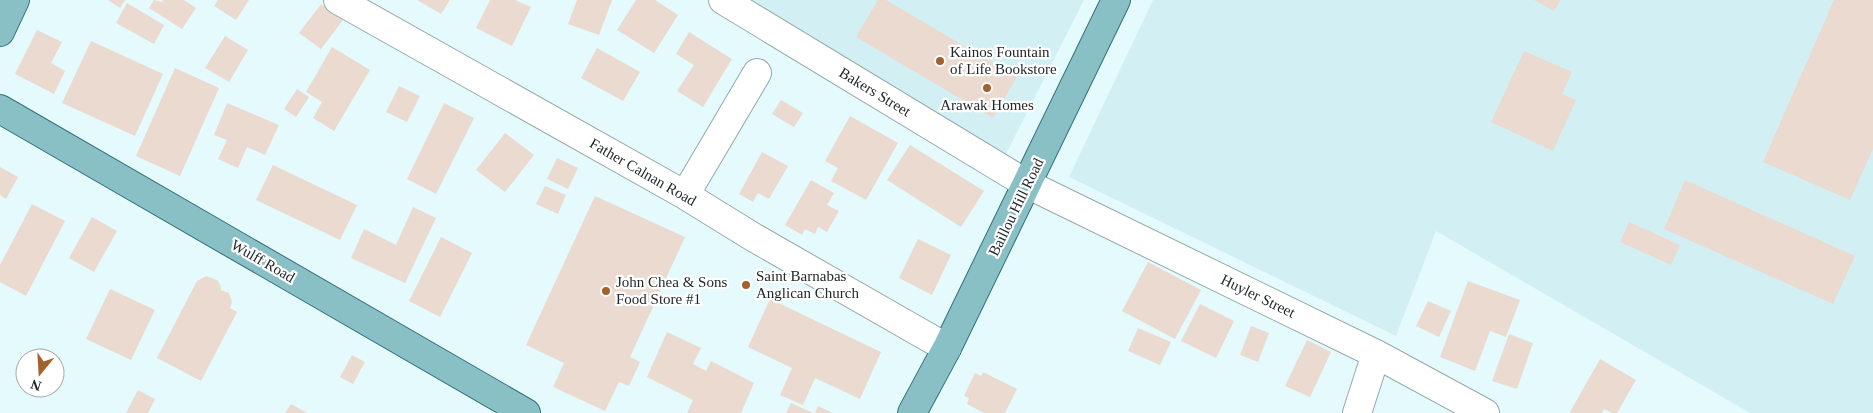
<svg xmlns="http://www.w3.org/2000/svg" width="1873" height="413" font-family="'Times New Roman',serif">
<rect width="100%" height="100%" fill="#e5fafd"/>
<path fill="#d2f0f4" d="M749,0H1084L1006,154Z
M1153,0H1873V413H1750L1436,231L1396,336L1069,177Z"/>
<path fill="#eadad0" d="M108,0H125L120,8Z
M154,0L162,2L163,0H184L196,8L182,29L149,8Z
M218,0H249L236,20L214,6Z
M417,0H450L441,14Z
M490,0H515L531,7L512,46L476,28Z
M577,0H612L599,35L568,24Z
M636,0H655L678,15L654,53L617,30Z
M878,0H886L1017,77L993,118L856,37Z
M1534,0H1561L1554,11Z
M1834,0H1873V149L1850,200L1763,162Z
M127,3L164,25L154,44L116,23Z
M321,4L343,20L321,49L299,33Z
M37,30L62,42L51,63L65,71L54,94L15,74Z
M689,32L732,59L703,107L677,91L694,65L676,54Z
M225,36L248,50L229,82L205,68Z
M91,41L163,74L135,136L62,103Z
M332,47L370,70L334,131L313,118L322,102L306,92Z
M597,48L640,72L623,101L581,78Z
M1524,51L1572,72L1562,94L1576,100L1553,151L1491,122Z
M175,68L219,88L180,176L136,156Z
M399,86L420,96L407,122L386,112Z
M297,89L309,97L296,117L284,109Z
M781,100L803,113L794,127L772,114Z
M227,103L279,125L265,155L247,147L238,168L218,159L227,140L214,135Z
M444,103L474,118L436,194L407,179Z
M850,116L898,143L866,200L831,181L838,168L825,161Z
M505,133L534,155L505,192L476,170Z
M910,145L984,191L961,227L887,180Z
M762,152L788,166L769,199L758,193L753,202L739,194Z
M557,158L578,168L568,189L547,179Z
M273,165L357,205L340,240L256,200Z
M0,167L18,177L6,199L0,195Z
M811,180L834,193L827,205L839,211L827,232L818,227L815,234L805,229L802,235L785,225Z
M1685,180L1855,256L1833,304L1664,229Z
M545,186L566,195L558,214L536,204Z
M595,196L685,237L630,357L640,362L629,386L619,382L605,411L553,387L564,363L526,345Z
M32,204L65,221L26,296L0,282V265Z
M413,207L436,218L405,283L351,258L364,229L396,245Z
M92,217L117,231L94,272L69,258Z
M1629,222L1680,245L1671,265L1620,242Z
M441,237L472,253L440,317L409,301Z
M918,239L951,255L932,295L899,278Z
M1148,262L1201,290L1175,339L1122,311Z
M206,276L217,280L220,284L221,290L229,293L232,302L230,308L237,312L201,381L157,358L197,281Z
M1468,281L1520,300L1506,337L1490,331L1475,371L1440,357Z
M110,289L155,310L131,360L86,339Z
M770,299L881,352L860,399L815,378L803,405L780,395L792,368L748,347Z
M1428,301L1451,311L1439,337L1416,326Z
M1200,304L1234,321L1216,358L1181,341Z
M1251,326L1269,333L1258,362L1240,355Z
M1138,328L1171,342L1160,365L1128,351Z
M667,332L701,348L693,364L706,371L711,361L754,383L741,413H687L693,400L647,377Z
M1509,334L1533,343L1517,389L1492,381Z
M1307,340L1331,352L1310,397L1285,386Z
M352,355L365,362L353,384L340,377Z
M1600,359L1636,380L1617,413H1612L1604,409L1602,413H1571L1570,412Z
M983,372L1017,389L1005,413H984L967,404L969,398L964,396L975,373L981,376Z
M138,390L155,399L148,413H126Z
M791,403L813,413H786Z
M291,404L307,413H285Z
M818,406L833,413H815Z"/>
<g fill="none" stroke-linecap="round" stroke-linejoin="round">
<defs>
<path id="minor" d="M338,0L685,195L753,237L947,348
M723,0L1027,184L1376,354L1485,413
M685,195L757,73
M1357,413L1376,354"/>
<path id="major" d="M0,32L15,0
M0,109L526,413
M912,413L947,348L1116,0"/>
</defs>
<use href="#minor" stroke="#95a9ab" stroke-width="30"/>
<use href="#major" stroke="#317077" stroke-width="30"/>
<use href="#minor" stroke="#fff" stroke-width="28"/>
<use href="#major" stroke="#89c0c6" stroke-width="28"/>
</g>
<g fill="#a46130" stroke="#fff" stroke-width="2">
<circle cx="940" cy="61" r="5"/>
<circle cx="987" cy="88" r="5"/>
<circle cx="746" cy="285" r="5"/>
<circle cx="606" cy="291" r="5"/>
</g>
<g text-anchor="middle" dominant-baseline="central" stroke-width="4.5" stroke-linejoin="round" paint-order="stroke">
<g font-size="15" fill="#21292a" stroke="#fff" text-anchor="start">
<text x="950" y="52">Kainos Fountain<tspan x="950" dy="17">of Life Bookstore</tspan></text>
<text x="987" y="105" text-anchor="middle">Arawak Homes</text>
<text x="756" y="276">Saint Barnabas<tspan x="756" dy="17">Anglican Church</tspan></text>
<text x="616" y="282">John Chea &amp; Sons<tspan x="616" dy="17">Food Store #1</tspan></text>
</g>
<g font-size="15" fill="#21292a" stroke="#fff">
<text transform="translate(875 92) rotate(31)">Bakers Street</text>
<text transform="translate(643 172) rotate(30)">Father Calnan Road</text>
<text transform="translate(1016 207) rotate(-64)">Baillou Hill Road</text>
<text transform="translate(263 261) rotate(30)">Wulff Road</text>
<text transform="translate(1258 296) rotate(26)">Huyler Street</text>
</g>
</g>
<g transform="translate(40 373) rotate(198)"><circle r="24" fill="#ffffff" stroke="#a6a9aa"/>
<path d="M0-4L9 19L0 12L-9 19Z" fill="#a46130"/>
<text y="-8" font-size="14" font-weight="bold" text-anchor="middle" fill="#21292a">N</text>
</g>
</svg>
